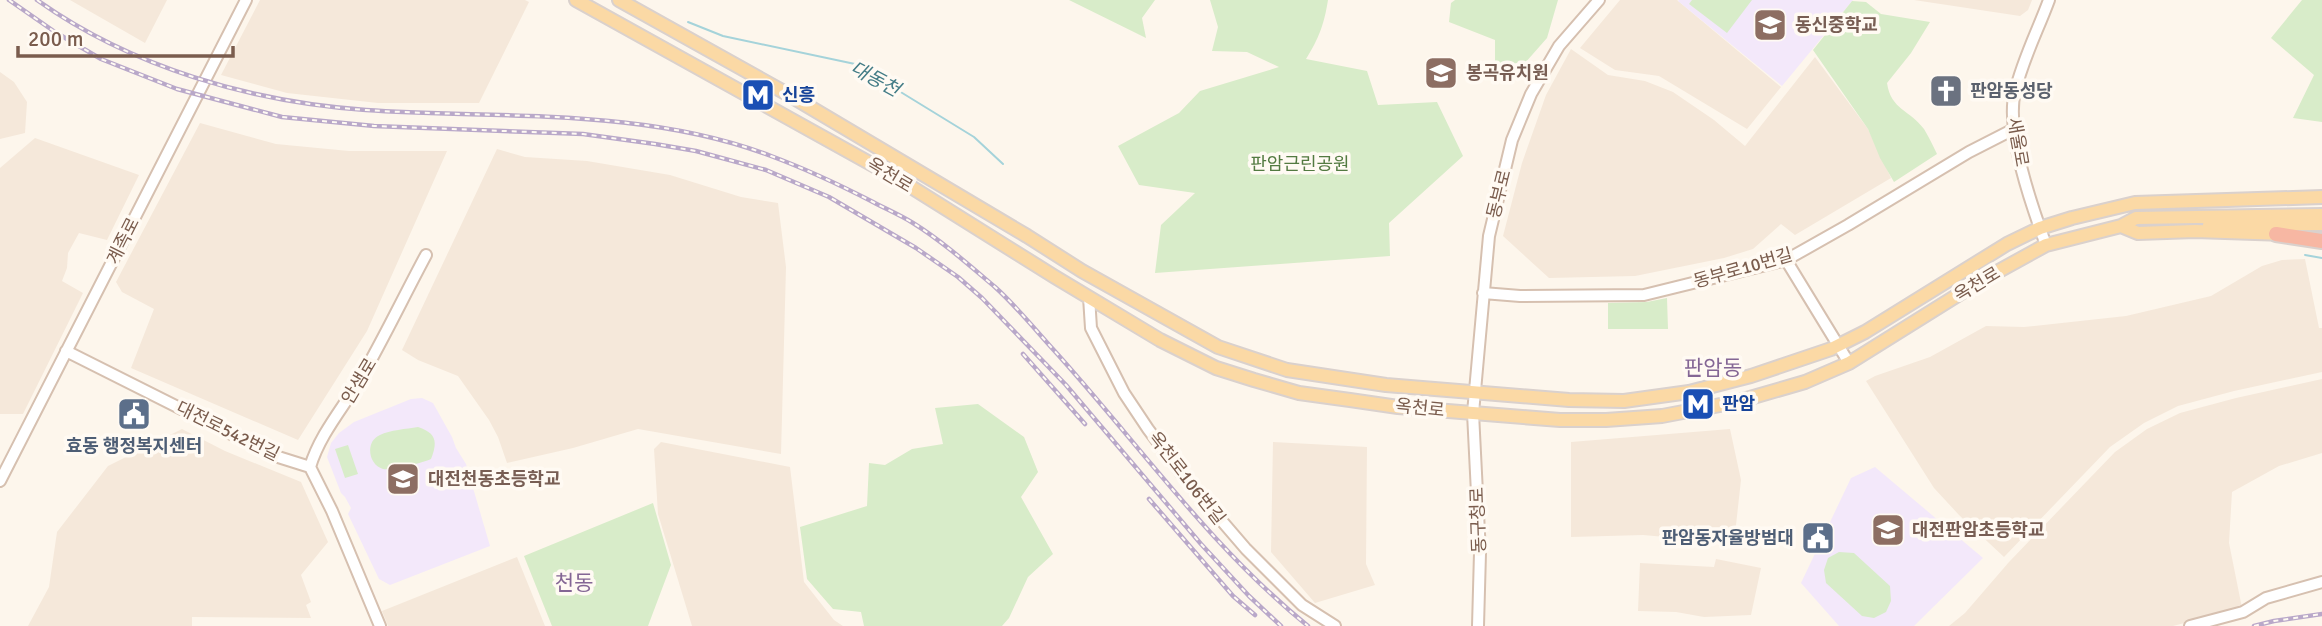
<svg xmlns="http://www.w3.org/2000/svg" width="2322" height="626" font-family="Signika,'Noto Sans KR',sans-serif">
<rect width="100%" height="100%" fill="#fdf6ec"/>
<path fill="#f5e8da" d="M70,0H167L145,43Z
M260,0H525L529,2L479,103H378L287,93L221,75Z
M1620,0H1677L1781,87L1747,129L1659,76L1615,70L1580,48Z
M1914,0H2032L2028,10L2020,16Z
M1571,49L1608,75L1645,81L1673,92L1714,120L1745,146L1815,57L1868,129L1891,178L1795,235L1781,224L1753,249L1724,258L1635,276L1549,278L1503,236L1522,163L1546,95Z
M0,72L14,82L27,102L25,133L0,139Z
M200,123L276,144L349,151H447L367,331L298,440L131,368L154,309L122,292L116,282Z
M35,138L139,175L107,240L79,233L68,253L67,268L62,281L83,293L23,414H0V168Z
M497,149L525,157L587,161L670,175L741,197L778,203L786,267L781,454L638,429L573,448L507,463L498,437L489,420L458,376L418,360L402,350Z
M2305,259L2319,328H2322V372L2234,391L2178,406L2144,423L2110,447L2004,557L1959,515L1934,488L1866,381L1875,376L1930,357L1986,326L2024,327L2126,316L2211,296L2262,266L2282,260Z
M2322,379V453L2279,466L2232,492L2229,543L2242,608L2173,626H1949L1965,613L2009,562L2115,452L2147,429L2180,413L2236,398Z
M182,429L225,451L301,482L328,542L301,575L311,602L306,605L311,618L192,617V626H28L49,587L57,532L108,466Z
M1730,429L1741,480L1734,543L1643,535L1571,537V442Z
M661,442L790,467L804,582L834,620L843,626H692L658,514L654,449Z
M1273,442L1367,447L1366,564L1375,585L1315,603L1271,552Z
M517,557L545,626H388L382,611Z
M1716,559L1761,568L1751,615L1704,617L1676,612L1638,611L1640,563L1714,567Z"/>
<path fill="#f3e8fa" d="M1679,0H1853L1782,86L1678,1Z
M422,398L433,403L452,437L456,448L466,464L490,546L390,585L379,579L348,514L351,508L345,497L341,493L327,457L331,443L339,433L354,422L411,399Z
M1875,467L1983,558L1914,626H1839L1801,583L1851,478Z"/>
<path fill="#d8ecc9" d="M1069,0H1155L1142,18L1146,38Z
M1210,0H1328C1324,25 1319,38 1306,59L1367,71L1378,105L1437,102L1463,156L1389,223L1390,256L1155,273L1161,225L1195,193L1139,185L1118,146L1179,113L1200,91L1279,67L1247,52L1212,51L1218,27Z
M1455,0H1558L1547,38L1525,63L1495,72V40L1449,22L1451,3Z
M1692,0H1752L1727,33L1689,4Z
M2302,0H2322V122L2293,118L2314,75L2271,38Z
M1852,1L1866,2L1881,14L1930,22L1911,53L1887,83C1891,110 1910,110 1924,129C1929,137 1933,146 1937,154L1894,182L1880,158L1868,129L1813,50Z
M1667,298L1668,329H1608V303L1647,302Z
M978,404L1024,437L1038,472L1021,497L1053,554L1028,577L1009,618L1002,626H864L861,612L833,609L807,579L800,527L867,506L869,463L885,465L912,449L943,444L935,408Z
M418,427C436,433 438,441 431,459C422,463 392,471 383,469C368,465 365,441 380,435C390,430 406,429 418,427Z
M348,445L358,474L345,478L335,449Z
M653,503L671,565L648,626H552L524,556Z
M1839,552L1854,553L1890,586L1891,601L1886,612L1874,618L1862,616L1826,583L1824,570L1828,558Z"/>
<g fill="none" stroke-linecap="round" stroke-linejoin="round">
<path stroke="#a5d3da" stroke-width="2" d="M688,22L723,36L855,64L974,137L1003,164
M2305,255L2322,258"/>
<defs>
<path id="secondary" d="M2046,245C2032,207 2005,131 2015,92C2022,61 2038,30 2049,0
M1786,260L1849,363
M1483,293L1520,296L1644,295L1786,260L1848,225L1969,152L2014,129
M1089,297L1091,328L1124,393L1148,429L1184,477L1246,549L1302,605L1335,626
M66,351L275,456L310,467L332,511L380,626
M310,467C320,434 343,408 361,378C384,338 404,296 426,255
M0,481L246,0
M1478,626L1480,553L1473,413L1489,236L1512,140L1531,94L1559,46L1599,0
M2190,626L2243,612L2266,598L2322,582"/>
<path id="primary" d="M576,0L900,180L1055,277L1160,340L1216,368L1254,380L1299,393L1350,400L1398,407L1560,420H1606L1662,416L1736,402L1805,382L1849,363L1977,283L2046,245L2121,226L2138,233L2195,231L2285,234
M619,0L791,96L1027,236L1082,271L1218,347L1287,370L1386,385L1569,400L1624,401L1689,392L1751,376L1831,349L1865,332L2007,244L2040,228L2072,218L2135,203L2322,197
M2209,225L2322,224
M2121,226L2136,218L2322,215"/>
<path id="highway" d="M2276,234L2322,241"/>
</defs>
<use href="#secondary" stroke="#d6c0b0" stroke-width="14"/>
<use href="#primary" stroke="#dad1cd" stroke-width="16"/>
<use href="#highway" stroke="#dad1cd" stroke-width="18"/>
<use href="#secondary" stroke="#fff" stroke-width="10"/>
<use href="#primary" stroke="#fbd9a5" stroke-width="12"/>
<use href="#highway" stroke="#f7b7a3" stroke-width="14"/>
<defs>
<path id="rail" d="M9,0L55,32L101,59L177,89L282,117L374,126L583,134L655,144L696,151L766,170L829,197L916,248L958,277L982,298L1066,385L1201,544L1249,596L1281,626
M37,0C131,67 251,102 366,110C500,119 643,107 771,156C806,169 840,185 873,202C886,209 900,215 913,223C942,241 969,265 995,287C1015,305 1033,327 1051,347C1136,440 1209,546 1308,626
M1023,354L1085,424
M1149,499L1233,596L1255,615
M2254,626L2274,621L2322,614"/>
</defs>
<use href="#rail" stroke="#b9a8c9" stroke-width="4.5"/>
<use href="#rail" stroke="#fffaf3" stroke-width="2" stroke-dasharray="5" stroke-linecap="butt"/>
</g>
<defs>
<symbol id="school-square" viewBox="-11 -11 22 22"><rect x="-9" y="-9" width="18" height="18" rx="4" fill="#8d6e63" stroke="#fffaf3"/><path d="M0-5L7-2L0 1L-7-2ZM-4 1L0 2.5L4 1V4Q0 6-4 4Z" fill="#fff"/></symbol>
<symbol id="church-square" viewBox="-11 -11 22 22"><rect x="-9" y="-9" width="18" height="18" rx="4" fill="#6b7280" stroke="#fffaf3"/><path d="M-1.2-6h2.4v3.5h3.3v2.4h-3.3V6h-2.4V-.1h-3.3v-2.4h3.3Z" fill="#fff"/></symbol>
<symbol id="metro-square" viewBox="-11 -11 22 22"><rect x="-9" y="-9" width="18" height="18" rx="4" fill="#1a4fb4" stroke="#fffaf3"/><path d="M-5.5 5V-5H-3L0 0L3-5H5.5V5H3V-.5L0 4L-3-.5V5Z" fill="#fff"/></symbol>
<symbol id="civic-square" viewBox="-11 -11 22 22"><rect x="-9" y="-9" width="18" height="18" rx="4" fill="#5c6f8a" stroke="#fffaf3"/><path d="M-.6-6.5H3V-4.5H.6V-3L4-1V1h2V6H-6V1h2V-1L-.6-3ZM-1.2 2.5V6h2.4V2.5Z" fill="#fff"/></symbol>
</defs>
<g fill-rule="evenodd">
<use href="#school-square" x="1751" y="6" width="38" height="38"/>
<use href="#school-square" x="1422" y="54" width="38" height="38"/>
<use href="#church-square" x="1927" y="72" width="38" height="38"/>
<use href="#metro-square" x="739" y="76" width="38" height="38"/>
<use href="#metro-square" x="1679" y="385" width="38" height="38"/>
<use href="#civic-square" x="115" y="395" width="38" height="38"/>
<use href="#school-square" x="384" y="460" width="38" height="38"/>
<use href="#school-square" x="1869" y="511" width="38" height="38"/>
<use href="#civic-square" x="1799" y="519" width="38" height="38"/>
</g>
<g text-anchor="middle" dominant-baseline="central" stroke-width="7" stroke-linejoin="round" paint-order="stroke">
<g font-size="18" font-weight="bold" fill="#785e54" stroke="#fffaf3" text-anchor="start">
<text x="1795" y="25">동신중학교</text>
<text x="1466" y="73">봉곡유치원</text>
<text x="428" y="479">대전천동초등학교</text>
<text x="1912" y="530">대전판암초등학교</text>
</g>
<g font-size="18" font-weight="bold" fill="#5b616d" stroke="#fffaf3" text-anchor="start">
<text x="1970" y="91">판암동성당</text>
</g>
<g font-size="18" font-weight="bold" fill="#164399" stroke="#fffaf3" text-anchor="start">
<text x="782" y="95">신흥</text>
<text x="1722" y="404">판암</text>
</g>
<g font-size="18" fill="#7a5c4d" stroke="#fffaf3">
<text transform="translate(2018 142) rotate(80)">새울로</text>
<text transform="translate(890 175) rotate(31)">옥천로</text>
<text transform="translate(1499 194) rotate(-76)">동부로</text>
<text transform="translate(123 241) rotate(-63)">계족로</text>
<text transform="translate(1743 268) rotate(-16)">동부로10번길</text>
<text transform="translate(1977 284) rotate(-31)">옥천로</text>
<text transform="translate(359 381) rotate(-59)">안샘로</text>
<text transform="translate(1420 408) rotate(6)">옥천로</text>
<text transform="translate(228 431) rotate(26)">대전로542번길</text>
<text transform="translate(1187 478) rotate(52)">옥천로106번길</text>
<text transform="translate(1478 520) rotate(-92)">동구청로</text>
</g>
<g font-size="18" fill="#537a41" stroke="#fffaf3">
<text x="1300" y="164">판암근린공원</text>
</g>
<g font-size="18" font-weight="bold" fill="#4e5e75" stroke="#fffaf3">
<text x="134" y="446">효동 행정복지센터</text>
<text x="1794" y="538" text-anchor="end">판암동자율방범대</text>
</g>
<g font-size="19" font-style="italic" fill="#437c86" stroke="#fffaf3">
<text transform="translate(875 79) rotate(28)">대동천</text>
</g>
<g font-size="21" fill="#846695" stroke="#fffaf3">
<text x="1713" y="368">판암동</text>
<text x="574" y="583">천동</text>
</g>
</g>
<path d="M18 46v10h215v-10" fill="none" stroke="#7a5c4d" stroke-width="3.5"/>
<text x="28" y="46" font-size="21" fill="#7a5c4d" stroke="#fffaf3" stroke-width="5" paint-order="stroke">200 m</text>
</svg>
